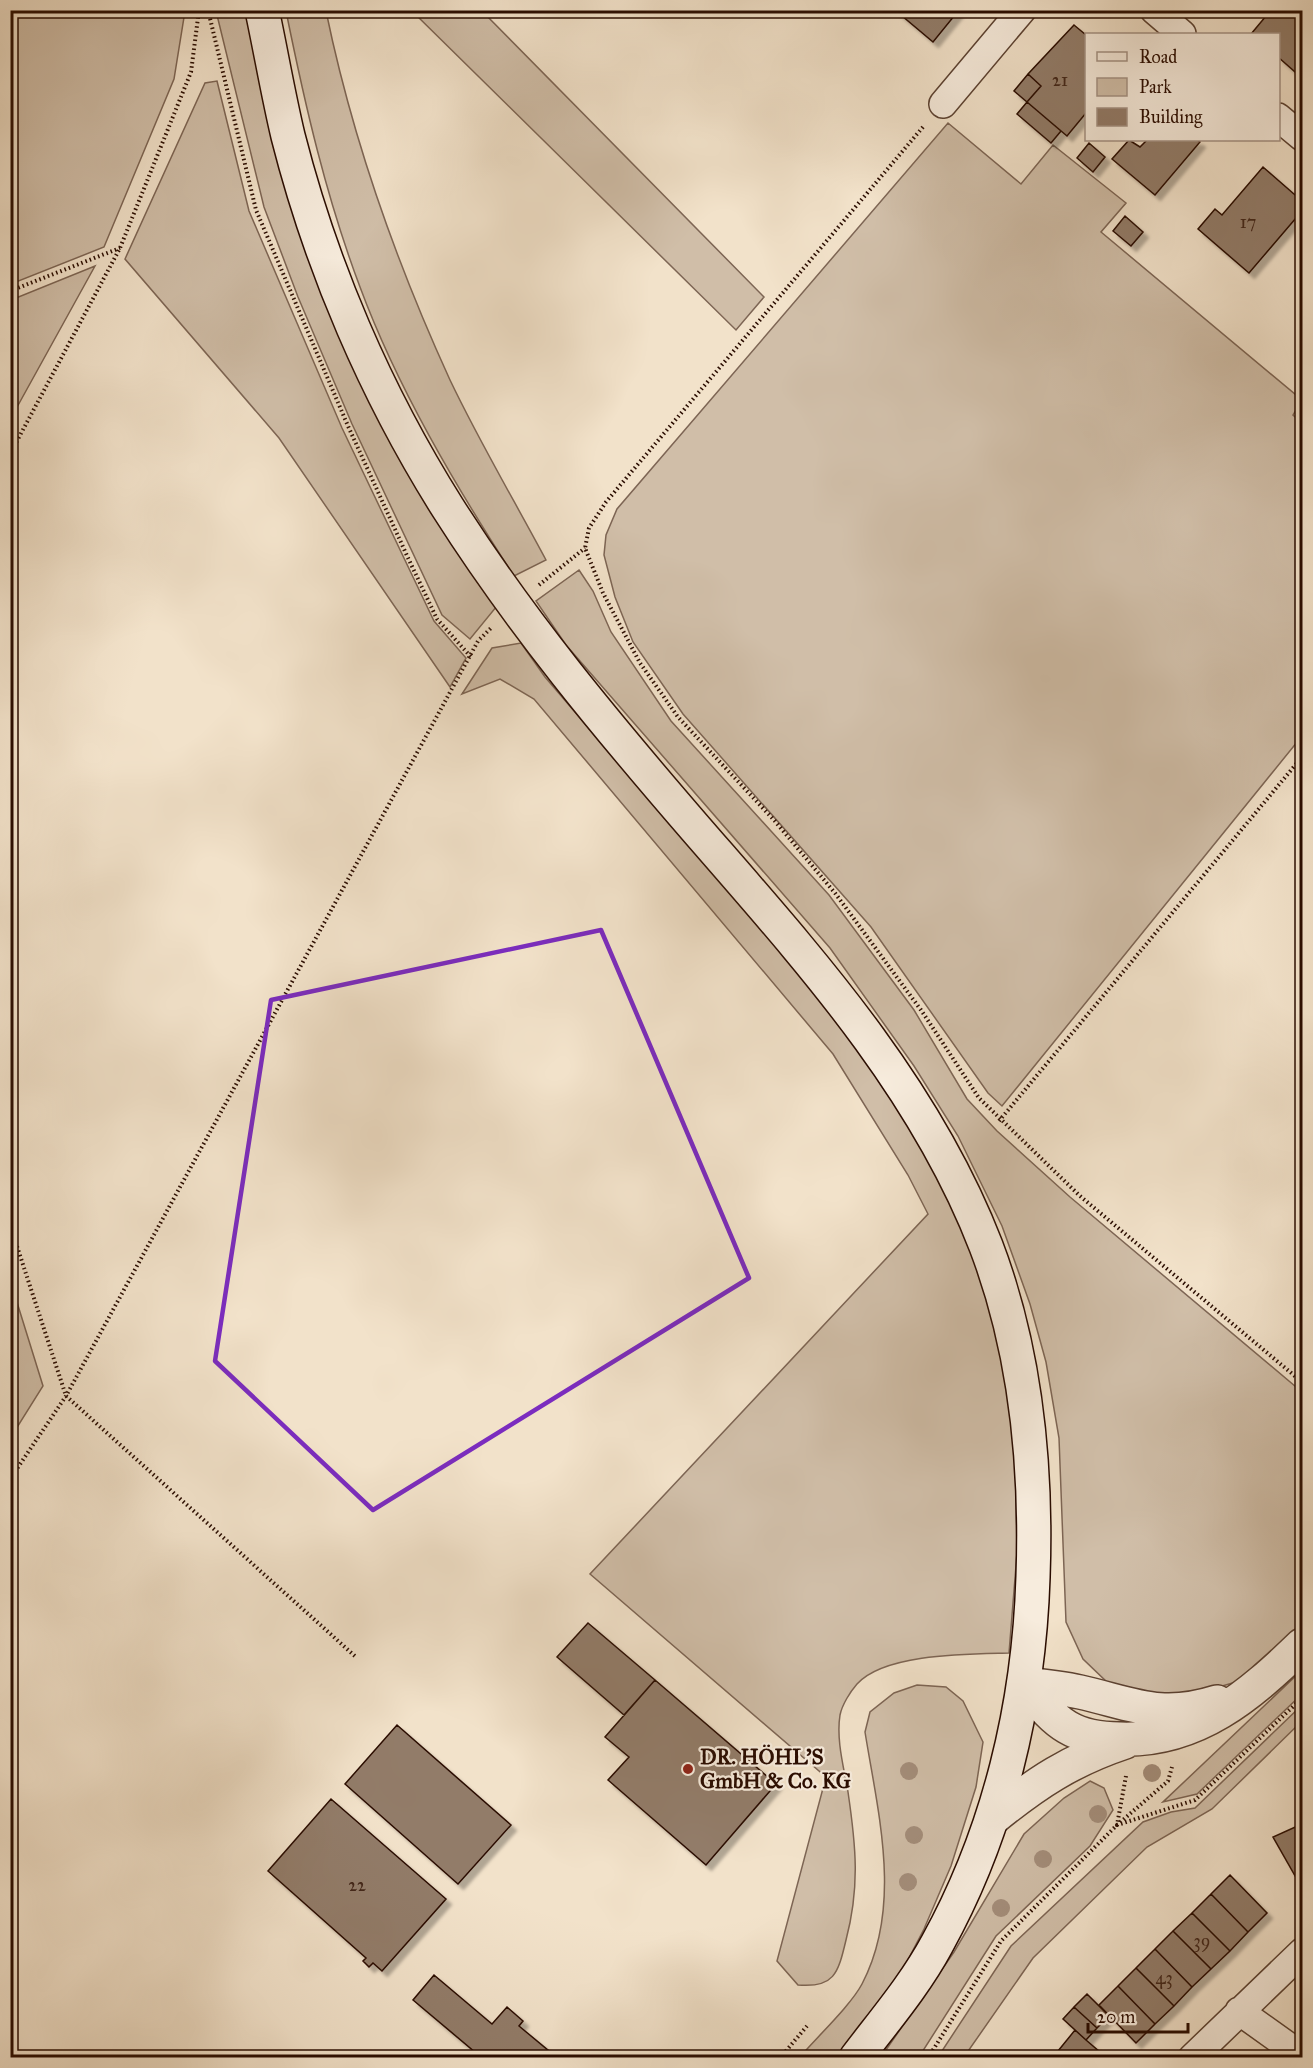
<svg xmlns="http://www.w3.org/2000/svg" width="1313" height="2068" font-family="'IM FELL Great Primer',serif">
<defs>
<filter id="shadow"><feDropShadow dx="5.5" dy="5.5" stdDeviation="1.5" flood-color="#0004"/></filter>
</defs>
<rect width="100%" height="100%" fill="#f2e2ca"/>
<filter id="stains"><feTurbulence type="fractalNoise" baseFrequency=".00333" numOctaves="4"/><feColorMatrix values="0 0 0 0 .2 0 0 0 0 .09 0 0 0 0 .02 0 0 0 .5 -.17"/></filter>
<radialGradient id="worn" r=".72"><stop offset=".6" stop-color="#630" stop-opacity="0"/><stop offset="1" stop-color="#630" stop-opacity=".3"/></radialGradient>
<path fill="#d0bea8" stroke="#7d6554" stroke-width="1.5" d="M11,10L185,11L174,79L104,247L11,284Z
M216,11H252L279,141L497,606L470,639L442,615L352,424L298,297L264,207Z
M286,11H326C352,137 396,262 450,380C479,441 514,500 546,560L514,576C456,487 397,387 360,287C326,197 305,105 286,11Z
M412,11H482L764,297L736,330Z
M217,81L249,211L342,428L434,621L466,658L450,687L279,438L125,259L205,83Z
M948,123L1021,184L1053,145L1126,203L1101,232L1302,400L1293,415L1302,423V736L1002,1106L988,1093L871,927L683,714L633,642L615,597L604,555L606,535L617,509Z
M95,266L11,418V300Z
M579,570L593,591L611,632L671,721L829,895L914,1010L967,1099L997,1131L1070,1197L1302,1392V1623L1243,1680L1184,1697L1145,1695L1107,1682L1083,1659L1066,1622L1059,1438L1046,1362L1030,1304L1002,1226L958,1136L914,1066L830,948L566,645L536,601Z
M521,643L545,677L682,837L758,921L854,1041L904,1113L962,1226L981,1272L1011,1399L1015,1446L1017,1553L1009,1653C970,1654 885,1653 857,1684C850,1692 842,1705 840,1715C836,1740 844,1768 848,1792C856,1846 860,1887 846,1940C838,1974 834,1988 798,1985L777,1961L826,1777L590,1574L928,1214L908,1175L833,1054L534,699L500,679L462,694L492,648Z
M11,1283L43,1386L11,1437H10Z
M1302,1670V1694L1197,1794L1163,1802Z
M917,1685L946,1687L963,1701L983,1742L976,1787L951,1866L924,1929L900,1975L842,2057L799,2058C816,2038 851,2005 862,1984C903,1906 878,1813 865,1732L870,1712L894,1693Z
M1302,1705V1721L1212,1809L1147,1847L1033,1958L964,2057H938L1011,1946L1143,1822L1171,1812L1195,1808Z
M1090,1781L1104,1788L1113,1810L1090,1846L996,1936L919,2057H881L954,1952L1024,1834L1064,1798Z"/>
<path fill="#927b69" stroke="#2a0c00" stroke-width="1.5" filter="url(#shadow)" d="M895,10H959L933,42Z
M1271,10H1302V78L1278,57V34H1251Z
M1074,25L1086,35V113L1067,136L1027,102L1041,86L1028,74Z
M1028,74L1041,86L1027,102L1014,91Z
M1027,102L1061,131L1051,143L1017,114Z
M1129,140L1140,147L1147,140H1197L1200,142L1155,195L1112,159Z
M1089,143L1105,157L1093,172L1077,158Z
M1263,167L1302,201V211L1249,273L1198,229L1215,209L1222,215Z
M1125,216L1143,232L1131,246L1113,231Z
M588,1623L655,1680L624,1715L557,1657Z
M655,1680L776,1784L706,1865L608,1780L629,1757L605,1737Z
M397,1725L511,1825L458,1884L345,1784Z
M331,1799L446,1899L382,1971L373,1963L369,1967L363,1961L366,1958L268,1871Z
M1302,1824V1879L1298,1881L1273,1837Z
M1230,1875L1267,1913L1248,1932L1211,1894Z
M1211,1894L1248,1932L1230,1951L1192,1913Z
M1192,1913L1230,1951L1211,1969L1173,1931Z
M1173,1931L1211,1969L1192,1987L1155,1949Z
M1155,1949L1192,1987L1174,2006L1136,1968Z
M1136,1968L1174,2006L1155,2024L1118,1986Z
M434,1975L492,2024L507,2007L523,2021L519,2026L549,2051L544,2058H482L413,2000Z
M1118,1986L1155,2024L1136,2043L1099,2005Z
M1087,1994L1109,2016L1097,2028L1074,2007Z
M1074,2007L1097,2028L1086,2040L1063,2019Z
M1075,2030L1086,2040L1107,2058H1065L1058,2051Z
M1058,2051L1065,2058H1052Z"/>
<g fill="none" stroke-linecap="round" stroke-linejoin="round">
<defs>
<path id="minor" d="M1154,10L1182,34
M943,104L1022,10
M1278,117L1302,137
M1239,2011L1302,2056
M1192,2058L1302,1952"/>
<path id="tertiary" d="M1024,1684C1037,1699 1050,1717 1067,1727C1082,1736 1102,1739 1120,1739C1197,1742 1250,1695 1302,1645
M1024,1684C1043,1686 1061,1688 1080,1692C1133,1704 1160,1720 1217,1702
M992,1819C1036,1783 1071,1760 1125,1742"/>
<path id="secondary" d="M262,10C271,52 278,94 288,136C321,266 376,394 448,508C521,623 607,726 696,829C807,957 924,1085 986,1246C1026,1351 1037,1465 1033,1577C1029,1705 999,1832 937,1944C915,1985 884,2021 856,2058"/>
</defs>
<use href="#minor" stroke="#5c4232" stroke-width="30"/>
<use href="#tertiary" stroke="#5c4232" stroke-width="36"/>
<use href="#secondary" stroke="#2a0c00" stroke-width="36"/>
<path stroke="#2a0c00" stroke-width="4" stroke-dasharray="1.5 3" stroke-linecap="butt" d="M208,10L256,210L348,426L409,560L437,619L471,657
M923,127L606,502L589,528L585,548L603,593L640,663L678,717L774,820L835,893L921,1010L979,1098L1080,1196L1302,1382
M10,291L120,248
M10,454L120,248L191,72L199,10
M539,585L585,548
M999,1121L1302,757
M10,1225L66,1396L356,1657
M10,1479L66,1396L478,641L491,628
M1126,1776L1117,1825L1195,1800L1302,1698
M780,2058L807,2026
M928,2058L1001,1941L1117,1825L1168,1781L1172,1767"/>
<use href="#minor" stroke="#f7ecdd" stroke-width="27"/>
<use href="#tertiary" stroke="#f7ecdd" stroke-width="33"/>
<use href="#secondary" stroke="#f7ecdd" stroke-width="33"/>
</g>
<g fill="#a48e7b">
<circle cx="909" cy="1771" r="9"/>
<circle cx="1152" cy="1773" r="9"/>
<circle cx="1098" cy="1814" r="9"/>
<circle cx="914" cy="1835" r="9"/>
<circle cx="1043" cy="1859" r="9"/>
<circle cx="908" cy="1882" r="9"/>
<circle cx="1001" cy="1908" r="9"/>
</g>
<path fill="none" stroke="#7b2cbf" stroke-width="4.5" stroke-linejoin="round" d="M601,930L749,1278L373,1510L215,1361L271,1000Z"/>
<circle fill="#8f2418" stroke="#f7ecdd" stroke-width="2" cx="688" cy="1769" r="6"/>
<g text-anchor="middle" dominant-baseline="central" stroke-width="4.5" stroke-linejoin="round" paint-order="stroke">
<g font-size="18" fill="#44281a">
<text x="1060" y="80">21</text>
<text x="1248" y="222">17</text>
<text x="357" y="1885">22</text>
<text x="1202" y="1941">39</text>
<text x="1164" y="1978">43</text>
</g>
<g font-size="21" font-weight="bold" fill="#2a0c00" stroke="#f7ecdd" text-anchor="start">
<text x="700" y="1757">DR. HÖHL'S<tspan x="700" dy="24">GmbH &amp; Co. KG</tspan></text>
</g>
</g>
<rect width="1313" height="2068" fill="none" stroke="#f2e2ca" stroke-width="36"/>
<rect x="12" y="12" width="1289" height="2044" fill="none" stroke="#2a0c00" stroke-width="3"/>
<rect x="18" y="18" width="1277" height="2032" fill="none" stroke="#2a0c00" stroke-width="1.5"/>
<rect x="1085" y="33" width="195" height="108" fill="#f7ecdd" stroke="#a59285" stroke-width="1.5"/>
<rect x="1097" y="52" width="30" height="9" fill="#f7ecdd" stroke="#a59285" stroke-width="1.5"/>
<text x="1139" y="63" font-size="18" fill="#2a0c00">Road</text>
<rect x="1097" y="78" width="30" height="18" fill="#d0bea8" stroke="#a59285" stroke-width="1.5"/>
<text x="1139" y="93" font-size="18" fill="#2a0c00">Park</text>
<rect x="1097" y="108" width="30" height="18" fill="#927b69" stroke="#a59285" stroke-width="1.5"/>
<text x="1139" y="123" font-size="18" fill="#2a0c00">Building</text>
<path d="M1088 2023v9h100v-9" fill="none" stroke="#2a0c00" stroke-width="3"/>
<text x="1097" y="2023" font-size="18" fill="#2a0c00" stroke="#f7ecdd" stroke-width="4.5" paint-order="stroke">20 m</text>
<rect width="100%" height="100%" filter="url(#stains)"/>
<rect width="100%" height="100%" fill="url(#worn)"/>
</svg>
